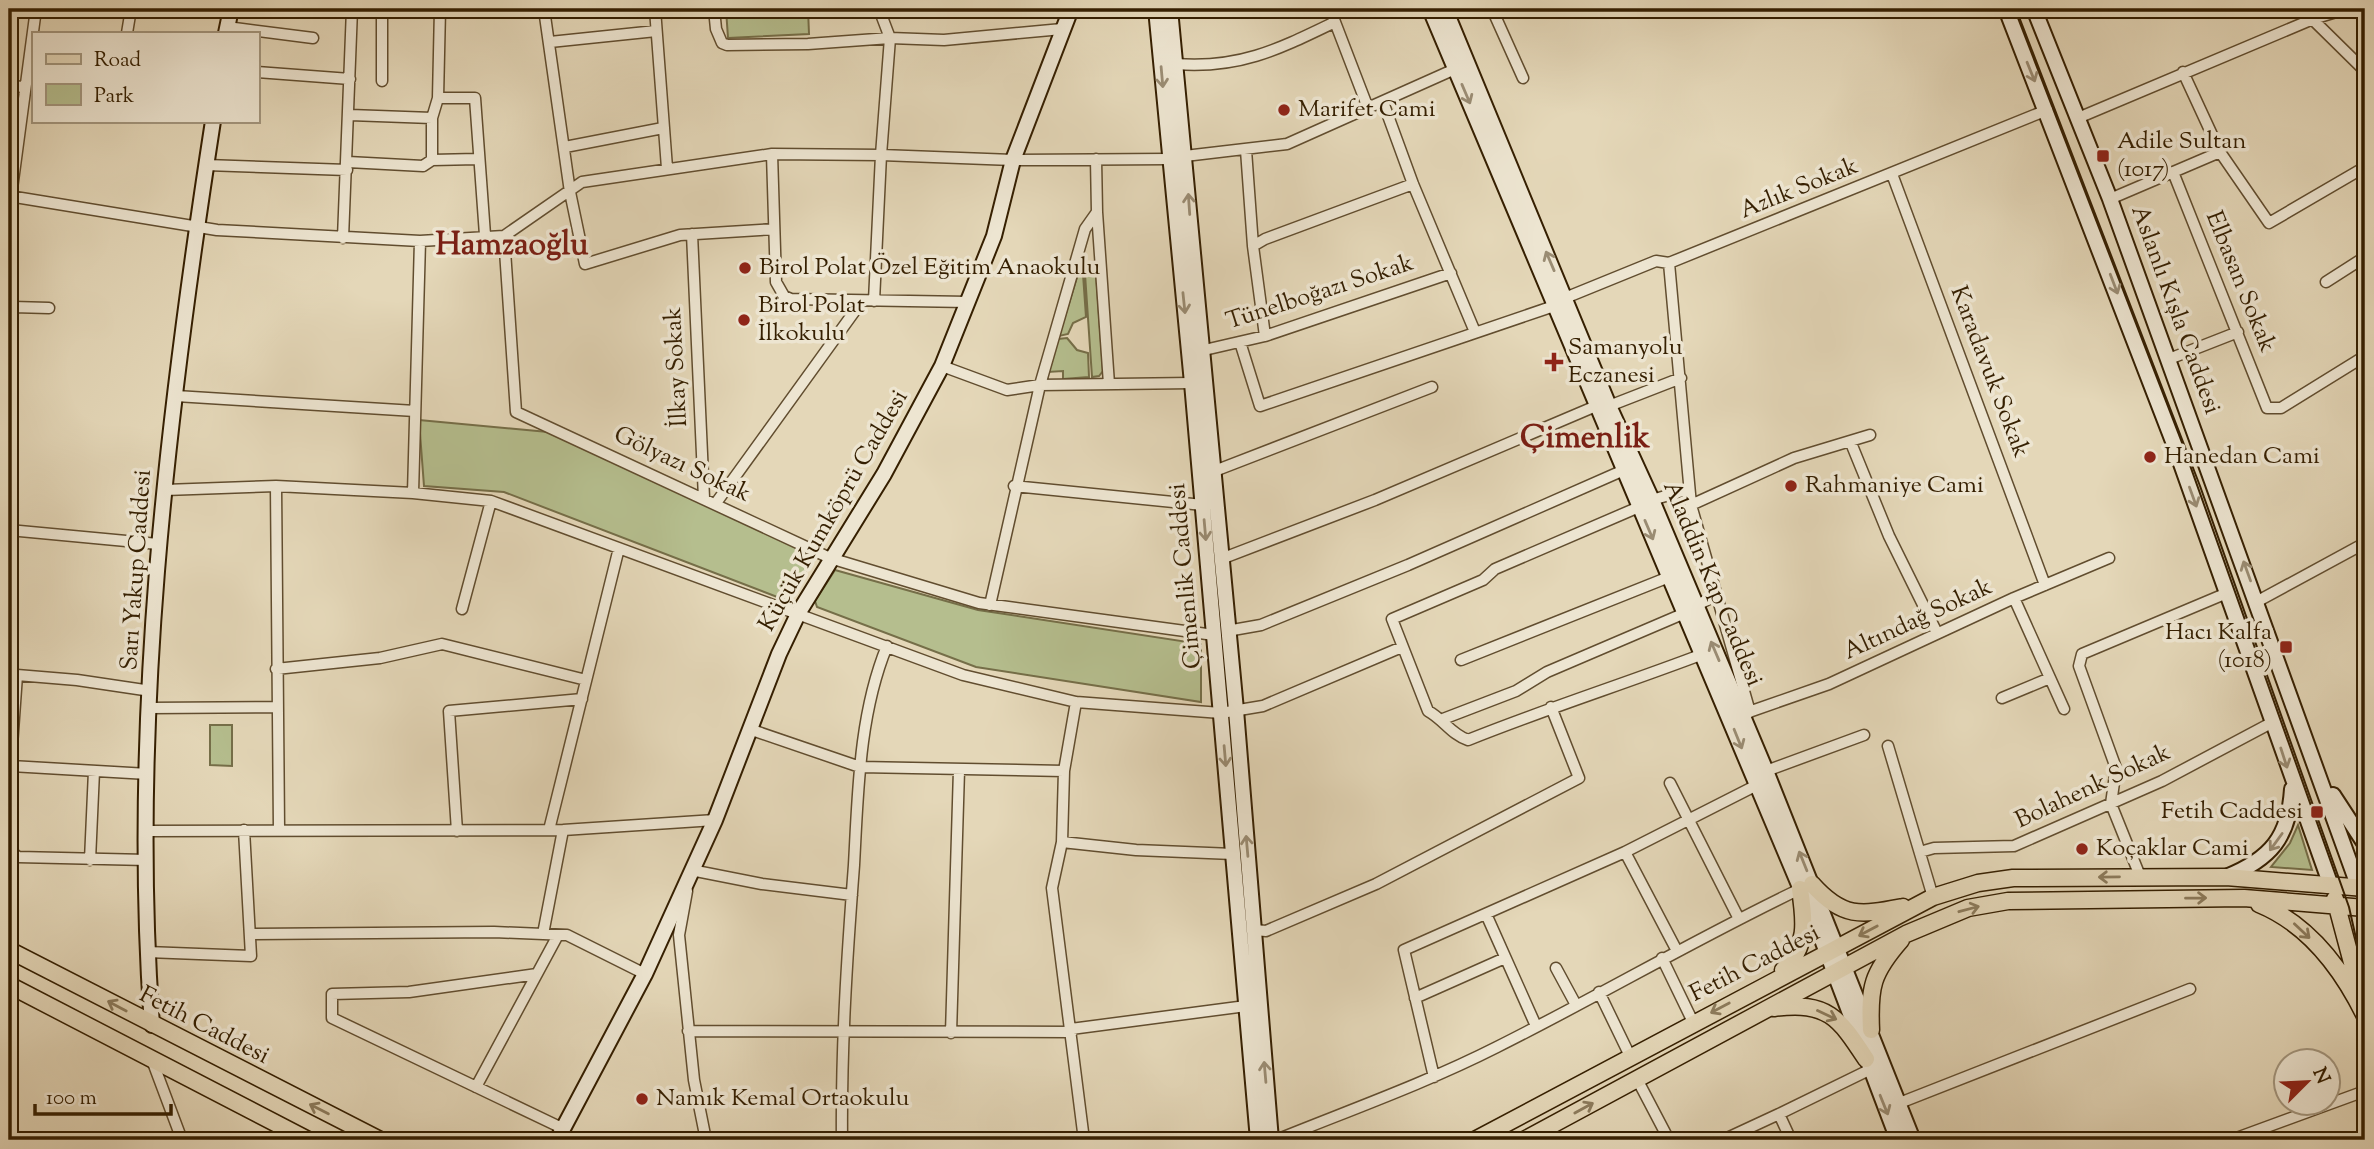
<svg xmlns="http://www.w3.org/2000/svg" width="2374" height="1149" font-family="'Sorts Mill Goudy',serif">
<rect width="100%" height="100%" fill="#e4d7b8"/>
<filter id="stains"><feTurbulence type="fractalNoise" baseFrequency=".00286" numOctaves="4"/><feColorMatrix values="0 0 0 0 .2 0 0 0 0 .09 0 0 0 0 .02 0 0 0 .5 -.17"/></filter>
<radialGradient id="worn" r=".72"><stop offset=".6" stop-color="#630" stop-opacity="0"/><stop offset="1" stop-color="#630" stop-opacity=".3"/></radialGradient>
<path fill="#b5be8e" stroke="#756e48" stroke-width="2" d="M726,9H808L809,34L728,38Z
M1096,273L1103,371L1099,376L1092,377L1085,274Z
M1078,274H1083L1086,317L1073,323L1068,334L1059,336Z
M1067,338L1077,350L1088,353L1089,377L1063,379V371L1048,372L1058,339Z
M419,420L548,432L804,550L808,568L785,600L504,492L424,486Z
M835,570L978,610L1201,644V702L976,667L817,607L815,601Z
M210,725H232V766L210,765Z
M2298,825L2312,870L2271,867L2290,843Z"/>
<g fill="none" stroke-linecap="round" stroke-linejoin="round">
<defs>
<path id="street" d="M382,9V81
M544,9L570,192L585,264L680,235L774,229
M655,9L667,168
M714,9L716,29L722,43L727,45L808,44L890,38L944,40L1062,29
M879,9L890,38L881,155L772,154L582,182L504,236L516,412L830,558L979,603L1214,635
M1330,9L1368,108
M1492,9L1523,78
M2302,9L2365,71
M227,27L313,38
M127,33L131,9
M550,42L656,31
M1176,64C1240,69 1279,49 1335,22
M257,72L350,79
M2183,72L2220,152L2269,223L2365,167
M9,86L25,87
M438,98H475L485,235
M1383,102L1413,184L1475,332
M350,115L432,118V160
M432,118L438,98L440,9
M2078,118L2313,19L2346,9
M565,147L663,128
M1246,150L1253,246L1265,336
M772,154L776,282L784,296L791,299L968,302
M1185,156L1287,144L1455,69
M348,162L423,166L432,160L477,159
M206,165L347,170
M2173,172L2267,408H2281L2365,356
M1892,174L2045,585
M9,196L217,230L420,241L504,236
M11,196L36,9
M2110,199L2220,152
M1097,212L1109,384
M692,234L704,498
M343,238L352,9
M1253,246L1265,239L1413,184
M1669,263L1691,505L1750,712
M2326,282L2365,257
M1565,298L1656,261L1669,263L2047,110
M874,301L881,155L1013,160L1169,159
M9,314L13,307L49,308
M1240,342L1260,406L1554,306
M1200,351L1265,336L1451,273
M2169,359L2238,332
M942,366L1007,390L1040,385L1192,383
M176,396L415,411
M1609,406L1681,378
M1851,443L1889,536L1937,633
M1212,472L1432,387
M276,486L279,829
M1014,486L1203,505
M165,490L276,486L413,493L491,501L963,675L1076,702L1221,713L1263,706L1402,647
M413,493L420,241
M1652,500L1689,489
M716,503L862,301
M1691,505L1794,458L1870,435
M1639,507L1495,569L1483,580L1392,619L1428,711C1443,719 1452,735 1468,740C1545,709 1624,684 1703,654
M9,530L158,544
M1221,559L1375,500L1596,406
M2014,598L2064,709
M2258,601L2365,543
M990,605L1040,385L1085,229L1097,212L1096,159
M1695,606L1717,595
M462,609L491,501
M1227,631L1261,625L1408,565L1624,470
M1461,660L1669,577
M276,669L380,658L442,644L586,680
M2002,698L2050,678
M1076,702L1064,771L1062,842L1052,888L1084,1140
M150,708L276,707
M1746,713L1829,684L2014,598L2109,558
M1443,719L1516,691L1547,672L1685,613
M752,730L860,767L1064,771
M1888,746L1933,897
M11,766L148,774
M1766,771L1864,735
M1670,783L1739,919
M9,788L17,675L77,680L151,691
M549,830L619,548
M147,831L563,830L715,820
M457,831L449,711L582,699
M1062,842L1136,850L1233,854
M9,850L18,857L147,860
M1625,852L1677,951
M1920,852L1934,848L2014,846L2162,781L2273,722
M90,860L94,771
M690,873L691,870L762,884L852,895
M2140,876L2111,804L2116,768L2079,666L2082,654L2227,593
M687,891L679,935L694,1080L706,1140
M1486,914L1536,1026
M1254,930L1266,931L1376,884L1579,778L1551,707
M250,934L494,932L567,935L645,974
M543,934L563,830
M147,952L251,956L244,830
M1662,958L1693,1022
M1556,968L1576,1005
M537,974L409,992L332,994V1018L564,1129
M1599,992L1630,1056
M1415,998L1505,958
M1071,1029L1246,1006
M688,1031L1072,1032
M951,1033L959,770
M152,1060L182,1140
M1434,1077L1404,950L1625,852L1757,785
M1637,1079L1669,1140
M476,1087L558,935
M1897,1104L2190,989
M1779,1114L1869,1070
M842,1140C841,1048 847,957 854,865C858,792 859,714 887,646
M1276,1140C1350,1110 1426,1083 1497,1047C1599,996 1697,938 1800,889
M1723,1140L1779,1114L1791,1140
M2231,1140L2365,1091"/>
<path id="secondary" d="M1156,9L1192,383L1258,1140
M1170,9L1236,710L1271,1140
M1430,9L1821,937L1898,1140
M1445,9L1609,406L1652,500L1766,771L1913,1140
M2006,9L2174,444L2330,883
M2034,9L2110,199L2359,888
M226,33L231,9
M2333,795L2365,844
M2226,877C2271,859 2289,837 2292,789
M152,1025C130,723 167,418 213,121
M557,1140L645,974L715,820L779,654L799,612L884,474L942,366L994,236L1013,160L1071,9"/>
<path id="primary" d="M1812,884C1843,919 1861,915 1903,907
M2335,899L2359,989
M2259,904C2308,924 2342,969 2365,1016
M9,950L380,1140
M1783,970C1808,946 1805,922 1800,889
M9,985L308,1140
M1774,1008C1828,1001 1839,1018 1866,1059
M1871,1030C1869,987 1872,973 1901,940
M1475,1140L1933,897L1978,883L2013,878L2226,877L2365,888
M1524,1140L1906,934L1968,908L2008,901L2244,898L2365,908"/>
</defs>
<use href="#street" stroke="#614d2f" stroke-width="13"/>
<use href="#secondary" stroke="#351f01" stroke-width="18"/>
<use href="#primary" stroke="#351f01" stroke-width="19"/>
<use href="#street" stroke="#ede5d1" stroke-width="10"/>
<use href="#secondary" stroke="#ede5d1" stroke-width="14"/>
<use href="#primary" stroke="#e4d7b8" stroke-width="16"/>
<path stroke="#351f01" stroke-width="2" d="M2016,9L2200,486L2349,907L2365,979"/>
</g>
<defs><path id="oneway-shaft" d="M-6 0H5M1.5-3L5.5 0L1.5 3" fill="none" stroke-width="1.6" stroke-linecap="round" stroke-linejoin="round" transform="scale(1.75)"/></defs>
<g stroke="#9a8c73">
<use href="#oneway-shaft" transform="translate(2031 72) rotate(68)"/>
<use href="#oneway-shaft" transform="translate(1162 77) rotate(85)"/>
<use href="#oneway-shaft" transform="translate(1466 94) rotate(67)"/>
<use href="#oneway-shaft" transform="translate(1189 204) rotate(-94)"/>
<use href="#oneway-shaft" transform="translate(1550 261) rotate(-113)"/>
<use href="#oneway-shaft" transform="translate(2114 284) rotate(69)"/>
<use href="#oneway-shaft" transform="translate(1184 303) rotate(84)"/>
<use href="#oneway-shaft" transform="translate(2193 497) rotate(70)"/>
<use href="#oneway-shaft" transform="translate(1205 530) rotate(85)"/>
<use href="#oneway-shaft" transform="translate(1649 530) rotate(67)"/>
<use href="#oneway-shaft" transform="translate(2247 571) rotate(-110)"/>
<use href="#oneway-shaft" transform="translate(1715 651) rotate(-113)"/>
<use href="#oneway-shaft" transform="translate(1738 739) rotate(68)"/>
<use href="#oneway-shaft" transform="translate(1225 756) rotate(85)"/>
<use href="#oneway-shaft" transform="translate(2284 758) rotate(72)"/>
<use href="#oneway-shaft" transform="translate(2276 842) rotate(126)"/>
<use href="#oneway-shaft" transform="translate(1247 846) rotate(-95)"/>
<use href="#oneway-shaft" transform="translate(1803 861) rotate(-112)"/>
<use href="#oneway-shaft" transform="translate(1265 1072) rotate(-95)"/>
<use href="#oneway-shaft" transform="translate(1884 1105) rotate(68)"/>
</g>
<g stroke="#8c7b5c">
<use href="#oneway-shaft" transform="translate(2109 877) rotate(179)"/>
<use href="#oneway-shaft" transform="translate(2196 898) rotate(-1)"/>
<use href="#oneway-shaft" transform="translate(1969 909) rotate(-15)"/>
<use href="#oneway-shaft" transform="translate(1868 931) rotate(152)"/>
<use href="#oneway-shaft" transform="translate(2302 931) rotate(43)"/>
<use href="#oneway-shaft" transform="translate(117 1006) rotate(-152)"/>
<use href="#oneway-shaft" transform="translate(1720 1008) rotate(152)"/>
<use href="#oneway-shaft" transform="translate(1827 1015) rotate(25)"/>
<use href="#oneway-shaft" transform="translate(1584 1108) rotate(-29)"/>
<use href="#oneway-shaft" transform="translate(319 1109) rotate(-153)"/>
</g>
<g fill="#8f2418" stroke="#ede5d1" stroke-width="2.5">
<circle cx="1284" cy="110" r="7"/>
<rect x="2096" y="149" width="14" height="14" rx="3.5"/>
<circle cx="745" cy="268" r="7"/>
<circle cx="744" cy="320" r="7"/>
<path d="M1550.5 351.5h7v7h7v7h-7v7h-7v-7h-7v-7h7z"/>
<circle cx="2150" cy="457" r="7"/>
<circle cx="1791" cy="486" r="7"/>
<rect x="2279" y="640" width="14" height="14" rx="3.5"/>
<rect x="2310" y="805" width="14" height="14" rx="3.5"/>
<circle cx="2082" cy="849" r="7"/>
<circle cx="642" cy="1099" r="7"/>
</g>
<g text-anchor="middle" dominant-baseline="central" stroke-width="7" stroke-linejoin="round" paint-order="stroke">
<g font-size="24" fill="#351f01" stroke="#ede5d1" text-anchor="start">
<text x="1298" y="110">Marifet Cami</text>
<text x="2117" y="142">Adile Sultan<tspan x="2117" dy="28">(1017)</tspan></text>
<text x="759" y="268">Birol Polat Özel Eğitim Anaokulu</text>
<text x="758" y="306">Birol Polat<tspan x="758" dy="28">İlkokulu</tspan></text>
<text x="1568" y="348">Samanyolu<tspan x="1568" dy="28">Eczanesi</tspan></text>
<text x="2164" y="457">Hanedan Cami</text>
<text x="1805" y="486">Rahmaniye Cami</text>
<text x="2272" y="633" text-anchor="end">Hacı Kalfa<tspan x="2272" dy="28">(1018)</tspan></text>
<text x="2303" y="812" text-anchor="end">Fetih Caddesi</text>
<text x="2096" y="849">Koçaklar Cami</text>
<text x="656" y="1099">Namık Kemal Ortaokulu</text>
</g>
<g font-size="24" fill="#351f01" stroke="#ede5d1">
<text transform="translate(1799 189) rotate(-22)">Azlık Sokak</text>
<text transform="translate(2240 282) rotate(68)">Elbasan Sokak</text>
<text transform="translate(1320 293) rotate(-18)">Tünelboğazı Sokak</text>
<text transform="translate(2175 310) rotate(70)">Aslanlı Kışla Caddesi</text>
<text transform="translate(677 367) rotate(-93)">İlkay Sokak</text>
<text transform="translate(1989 372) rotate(69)">Karadavuk Sokak</text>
<text transform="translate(682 465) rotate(25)">Gölyazı Sokak</text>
<text transform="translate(834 511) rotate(-60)">Küçük Kumköprü Caddesi</text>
<text transform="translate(137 570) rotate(-86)">Sarı Yakup Caddesi</text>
<text transform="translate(1186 576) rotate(-95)">Çimenlik Caddesi</text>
<text transform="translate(1712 584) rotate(67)">Aladdin Kap Caddesi</text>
<text transform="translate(1918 620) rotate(-25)">Altındağ Sokak</text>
<text transform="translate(2093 787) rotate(-25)">Bolahenk Sokak</text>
<text transform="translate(1755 964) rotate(-27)">Fetih Caddesi</text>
<text transform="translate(204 1026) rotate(27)">Fetih Caddesi</text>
</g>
<g font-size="32" font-weight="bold" fill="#7a1f14" stroke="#ede5d1">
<text x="512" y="246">Hamzaoğlu</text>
<text x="1585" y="439">Çimenlik</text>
</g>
</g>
<rect width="2374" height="1149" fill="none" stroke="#e4d7b8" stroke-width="35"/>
<rect x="10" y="10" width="2353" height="1128" fill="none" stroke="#351f01" stroke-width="3.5"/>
<rect x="18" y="18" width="2339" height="1114" fill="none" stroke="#351f01" stroke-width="2"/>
<rect x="32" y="32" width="228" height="91" fill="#ede5d1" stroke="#a3967e" stroke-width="2"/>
<rect x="46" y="54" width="35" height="10" fill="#e4d7b8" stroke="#a3967e" stroke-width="2"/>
<text x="94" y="66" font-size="21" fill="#351f01">Road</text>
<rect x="46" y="84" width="35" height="21" fill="#b5be8e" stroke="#a3967e" stroke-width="2"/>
<text x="94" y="102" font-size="21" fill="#351f01">Park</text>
<g transform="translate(2307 1082) rotate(66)"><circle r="33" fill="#ede5d1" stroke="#a3967e" stroke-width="2"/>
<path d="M0-5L12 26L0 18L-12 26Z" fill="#8f2418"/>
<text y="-10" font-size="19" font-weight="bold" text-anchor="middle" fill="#351f01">N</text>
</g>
<path d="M35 1104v10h136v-10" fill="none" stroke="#351f01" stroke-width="3.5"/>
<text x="46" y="1104" font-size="21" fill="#351f01" stroke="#ede5d1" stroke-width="5" paint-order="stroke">100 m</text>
<rect width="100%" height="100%" filter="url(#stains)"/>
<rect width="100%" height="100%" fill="url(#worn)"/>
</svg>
